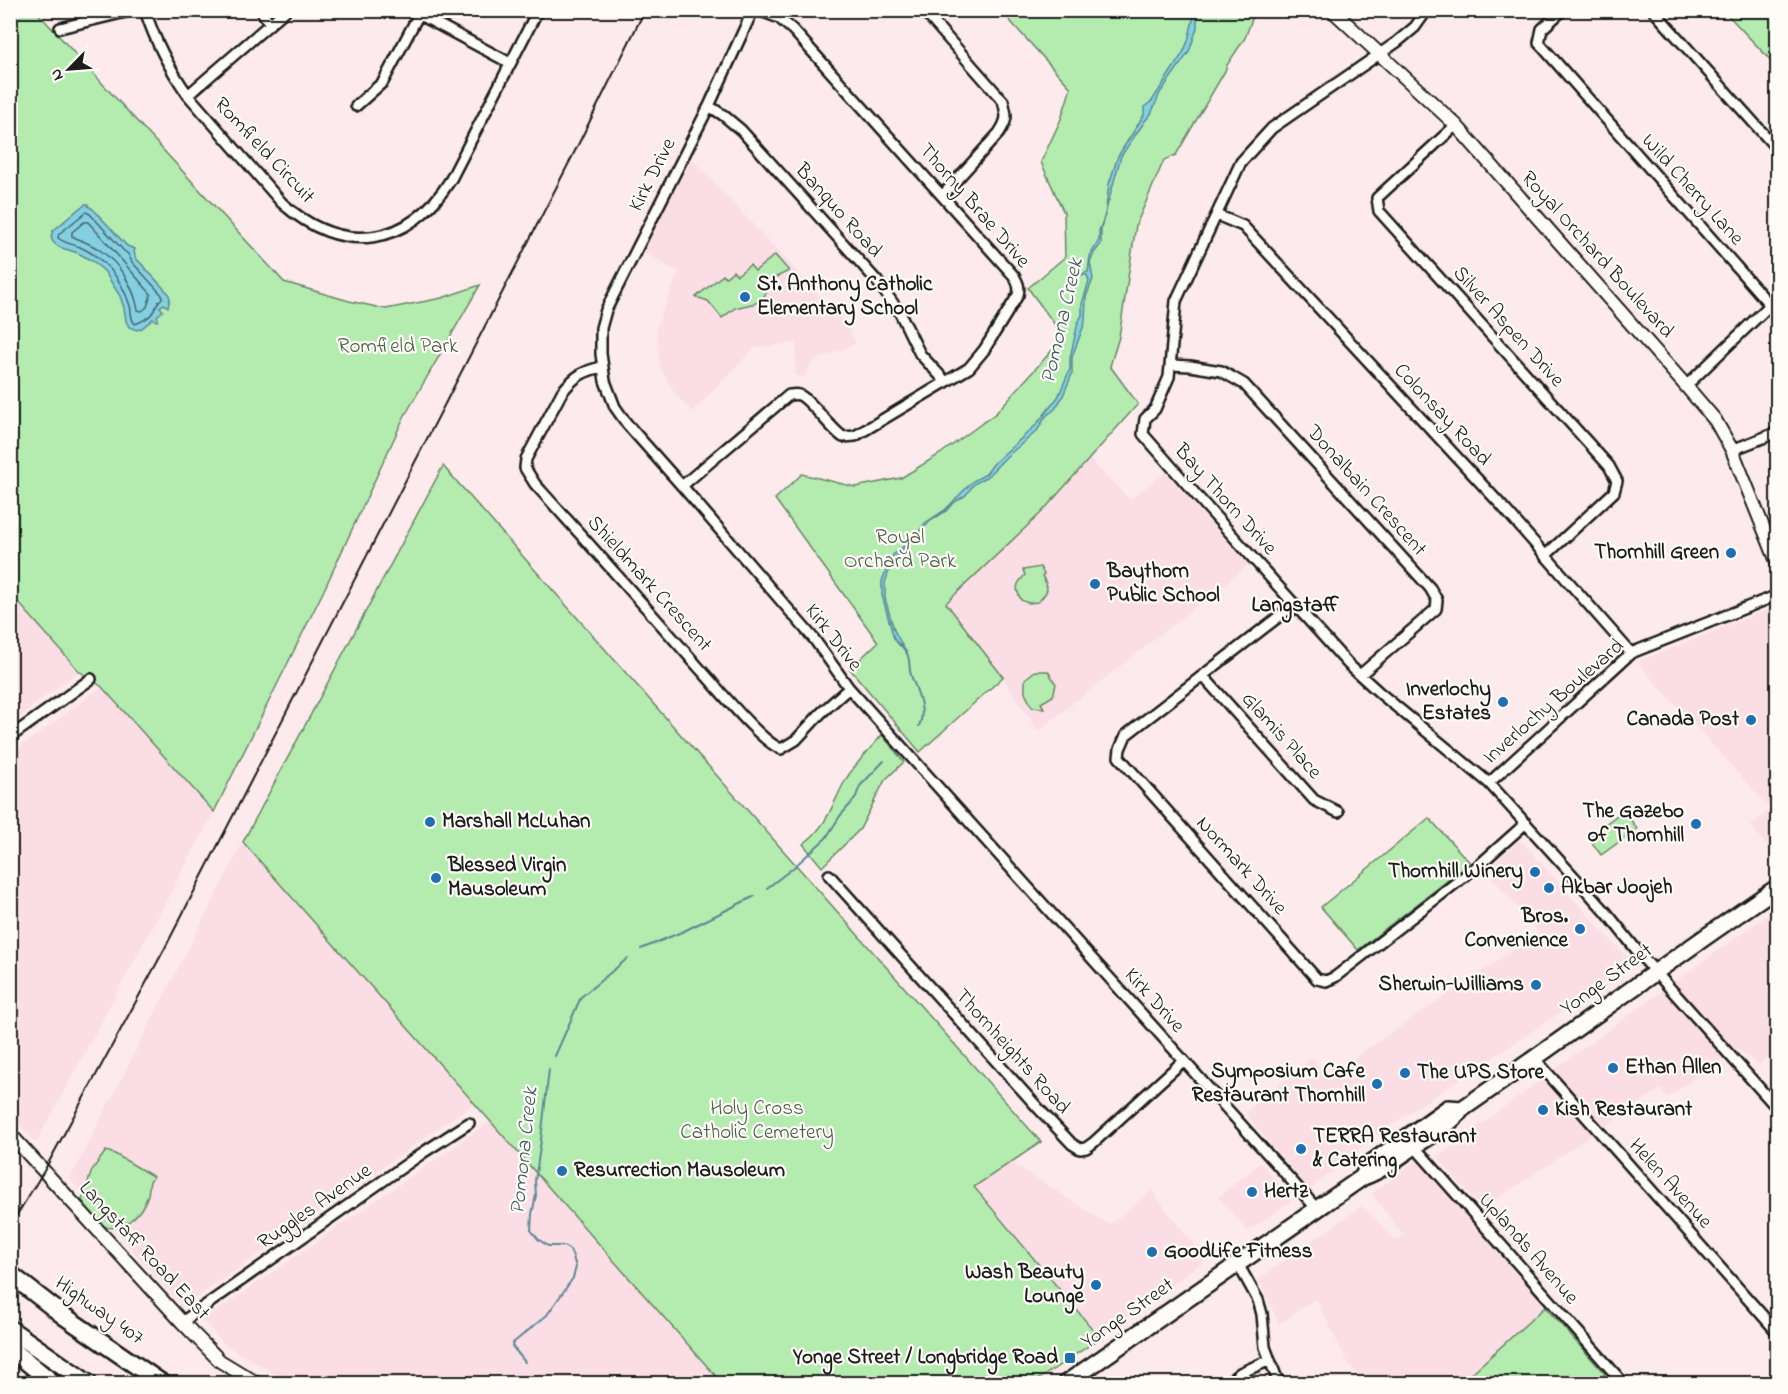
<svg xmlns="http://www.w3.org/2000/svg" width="1788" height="1394" font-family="'Indie Flower',sans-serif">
<rect width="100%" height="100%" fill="#fceaec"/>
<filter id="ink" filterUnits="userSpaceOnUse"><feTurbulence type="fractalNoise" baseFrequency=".0167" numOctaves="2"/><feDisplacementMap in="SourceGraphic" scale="12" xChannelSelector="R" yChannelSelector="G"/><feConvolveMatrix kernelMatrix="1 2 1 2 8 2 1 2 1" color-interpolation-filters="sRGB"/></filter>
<g filter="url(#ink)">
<path fill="#fbdde5" d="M692,159L845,323L856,343L813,362L804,377L795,375L797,342L754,348L692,412L674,392L660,367L656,328L679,272L641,251Z
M1089,459L1130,500L1165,472L1248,565L1038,731L1009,688L1003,677L945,603L1041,513Z
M10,594L79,671L11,723H10Z
M1777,606V605V858L1751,826L1771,809L1637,662Z
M102,687L214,812L36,1143L11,1115V754Z
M1520,840L1633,965L1591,992L1376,1135L1309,1190L1245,1113L1312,1058L1327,1076L1539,933L1486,870Z
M243,842L474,1103L183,1307L70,1179Z
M1777,908V1051L1758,1065L1737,1048L1668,1097L1660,1089L1482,1209L1438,1157L1566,1061Z
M491,1121L722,1383H290L226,1345L202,1321Z
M1417,1160L1545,1307L1461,1383H1362L1346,1359L1316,1298L1279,1324L1259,1279L1362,1206L1396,1241L1404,1236L1372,1194Z
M1011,1162L1109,1225L1152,1191L1205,1260L1100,1338L974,1186Z
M1260,1163L1291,1197L1290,1202L1248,1231L1218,1197Z"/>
<path fill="#b4ecaf" stroke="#688466" stroke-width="1.5" d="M10,11H36L284,282L349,301L386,309L442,298L480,285L404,417L324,590L214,812L102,687L79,671L11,594Z
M1001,11H1255L1245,38L1227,65L1225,71L1176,155L1164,160L1136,225L1119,337L1110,366L1138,404L1041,513L946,603L1003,677L920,752L850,669L878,642L775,499L802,474L855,487L901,478L940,454L996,413L1064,337L1028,288L1065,257L1064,213L1041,162L1061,119L1071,88Z
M1724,11H1777V67Z
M775,255L789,271L776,277L763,298L756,303L735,308L722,318L708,301L696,297L723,275L726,277L733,271L737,275L750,265L755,271Z
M443,466L1041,1142L974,1187L1100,1338L1033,1383H722L243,842Z
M1040,567L1044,574L1042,576C1050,589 1048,592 1038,602L1028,603L1021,600C1015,588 1016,584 1025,575L1023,570Z
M1035,671H1048L1056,684L1053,696L1041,703L1044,708L1032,707L1025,693V679Z
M882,735L904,762L885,780L860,829L822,867L803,844C828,826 832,804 846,779C856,763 870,749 882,735Z
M1624,810L1637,829L1601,855L1588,837Z
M1429,818L1470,863L1358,950L1321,907Z
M106,1151L115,1154L154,1177L150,1181C149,1185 149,1190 148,1195C142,1214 119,1238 98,1223C92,1218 87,1207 82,1200L92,1170Z
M1545,1307L1605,1374L1595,1383H1461Z"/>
<path fill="#84d0e3" stroke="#5a8893" stroke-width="1.5" d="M1195,11H1199L1197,19V28L1189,52L1160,93L1151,114L1145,121L1121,156L1101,228V244L1094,253L1090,263L1093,279L1086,297L1085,322L1072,357V374L1062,398L1055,409L1046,416L1037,431L1005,458L987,477L974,484L966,495L955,502L946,511L929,522L915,540L901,551L892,561L885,583V598L894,630L902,645L900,646L894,639L882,595V581L889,563L893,555L916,536L925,523L945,510L973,481L986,474L994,463L1036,425L1058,397L1070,369V358L1078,322L1082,315V304L1089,281L1087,275H1082L1081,274L1088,272L1090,256L1099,240V231L1105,215L1109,184L1118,156L1144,115V107L1152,101L1183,53L1188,41Z
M85,204H88V206L93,209L127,246L135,249L134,252L136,258L168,293L170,298L168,307L164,304L160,307L163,311L157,316L158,319L157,321L153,319L142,328L137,330L129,327L126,321L124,308L120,296L105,272L94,262L78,253L59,247L53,242L51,237L53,231L81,207L84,206Z"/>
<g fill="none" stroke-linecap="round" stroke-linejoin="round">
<path stroke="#46646c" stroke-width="1.5" d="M86,212L90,214L123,250L128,254L132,262L162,295V298C156,303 157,307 153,312C150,317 141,322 135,324C130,318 132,313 130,306C126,293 119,279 110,269C102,260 91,252 80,247C72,244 64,243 58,238L59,234Z
M84,222H88C110,246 130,270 151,294L147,307L142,311L138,310C134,287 120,264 101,251C92,244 81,241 72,236V232Z"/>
<path stroke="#5a8893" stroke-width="2" d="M900,644C903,648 907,652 908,656C910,662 909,669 911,675C916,690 927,710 919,726
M767,888L793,868L826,838L840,816L855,799L860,786L884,761
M641,949L684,931L755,896
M555,1056L581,997L628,958
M525,1362L512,1346L513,1343L547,1315L573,1278L576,1267L573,1257L570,1250L564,1246H548L538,1239L531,1230L532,1214L536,1195L535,1181L541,1140L549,1069"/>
<defs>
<path id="minor" d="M145,10C155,42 169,68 188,95L282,203C341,256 409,248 451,179L538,10
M261,10L270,24
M411,10L510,63
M753,10L709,106L606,310L601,328V354L605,381L615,407L627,424L682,486L814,639L849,688L1317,1209
M923,10L1003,101C1007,116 1008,119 999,133L942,196
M1427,10L1415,27L1397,42L1272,128L1241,162L1176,301L1169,377L1155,409L1145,419L1143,434L1205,505L1349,665L1381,694L1489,783L1606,912L1643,958L1778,1109
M1563,10L1542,29L1539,43L1770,305L1686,386
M1653,10L1778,150
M60,28L134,10
M188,95L286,10
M356,106L383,82L419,14
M709,106L723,115L741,130L877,281L900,313L920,354L946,382
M1456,125L1377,198L1379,211L1609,466L1617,481L1614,492L1545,556
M1217,215L1243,226L1502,506L1631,653
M1171,365L1190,366L1221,371L1244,384L1430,588L1437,600L1436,609L1360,675
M602,367C583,371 575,376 562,392L526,459L525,468L535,484C590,545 646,607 700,669C718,688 760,741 781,749L796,740L821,713L849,688
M1732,450L1778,432
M682,486L789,395C792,395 796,394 799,395C809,398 831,429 843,437L855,436L969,368L984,350L1018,295C1020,287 1018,283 1014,276L793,30L779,18L758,10
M1295,604L1126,735L1120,749L1119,757L1317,979L1326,981L1335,977L1479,865L1526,823
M1203,676L1314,800L1338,812
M10,737L91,679
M1489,783L1631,653L1778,595
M829,875L1039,1109L1072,1144L1080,1149L1086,1148L1093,1143L1183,1061
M1535,1059L1778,1333
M1413,1145L1624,1384
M1238,1264L1258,1300L1262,1314L1265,1347L1279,1384
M182,1322L424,1152L469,1123
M1226,1384L1240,1373L1270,1360"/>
<path id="tertiary" d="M1332,10L1456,125L1686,386L1715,420L1732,450L1778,564
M10,1134L182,1322L220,1361L258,1384"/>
<path id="primary" d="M1363,1177L1367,1166L1448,1108L1462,1109
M1065,1384L1363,1177C1381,1171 1397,1158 1413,1147C1430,1136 1450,1125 1462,1109C1568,1036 1671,959 1778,887"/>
<path id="motorway" d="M10,1274L64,1316L163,1384
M10,1329L89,1384
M10,1348L54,1384"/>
</defs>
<use href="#minor" stroke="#1c1c1c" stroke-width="14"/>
<use href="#tertiary" stroke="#1c1c1c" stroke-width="16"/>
<use href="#primary" stroke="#1c1c1c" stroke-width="20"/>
<use href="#motorway" stroke="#1c1c1c" stroke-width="21"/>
<use href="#minor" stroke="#fdfcf7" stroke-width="9"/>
<use href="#tertiary" stroke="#fdfcf7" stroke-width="12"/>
<use href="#primary" stroke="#fdfcf7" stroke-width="15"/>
<use href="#motorway" stroke="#fdfcf7" stroke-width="16"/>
<path stroke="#1c1c1c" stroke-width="2" d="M10,1226L44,1171L165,948L574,153L645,10"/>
</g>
</g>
<g fill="#1f6fb2" stroke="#fdfcf7" stroke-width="2">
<circle cx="745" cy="297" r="6"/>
<circle cx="1731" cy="553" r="6"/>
<circle cx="1095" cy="584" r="6"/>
<circle cx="1503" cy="702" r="6"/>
<circle cx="1751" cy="720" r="6"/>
<circle cx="430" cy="822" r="6"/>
<circle cx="1696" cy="824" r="6"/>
<circle cx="1535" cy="872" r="6"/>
<circle cx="436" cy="878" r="6"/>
<circle cx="1549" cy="888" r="6"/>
<circle cx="1580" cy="929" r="6"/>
<circle cx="1536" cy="985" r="6"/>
<circle cx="1613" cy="1068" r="6"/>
<circle cx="1405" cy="1073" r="6"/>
<circle cx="1377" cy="1084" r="6"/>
<circle cx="1543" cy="1110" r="6"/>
<circle cx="1301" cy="1149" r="6"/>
<circle cx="562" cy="1171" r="6"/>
<circle cx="1252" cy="1192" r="6"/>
<circle cx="1152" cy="1252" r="6"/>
<circle cx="1096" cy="1285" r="6"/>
<rect x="1064" y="1352" width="12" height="12" rx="3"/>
</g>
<g text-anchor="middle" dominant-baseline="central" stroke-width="4.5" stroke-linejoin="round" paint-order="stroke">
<g font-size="21" fill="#1c1c1c" stroke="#fdfcf7">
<text transform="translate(264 151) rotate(47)">Romfield Circuit</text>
<text transform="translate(653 175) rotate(-63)">Kirk Drive</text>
<text transform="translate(1692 190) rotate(48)">Wild Cherry Lane</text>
<text transform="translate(974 206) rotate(49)">Thorny Brae Drive</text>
<text transform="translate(838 211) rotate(48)">Banquo Road</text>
<text transform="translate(1597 255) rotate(48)">Royal Orchard Boulevard</text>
<text transform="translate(1508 327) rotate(48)">Silver Aspen Drive</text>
<text transform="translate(1442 415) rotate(47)">Colonsay Road</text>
<text transform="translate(1366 491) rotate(48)">Donalbain Crescent</text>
<text transform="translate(1225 500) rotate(48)">Bay Thorn Drive</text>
<text transform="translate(649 584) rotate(48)">Shieldmark Crescent</text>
<text transform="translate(833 638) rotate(52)">Kirk Drive</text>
<text transform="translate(1554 702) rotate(-41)">Inverlochy Boulevard</text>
<text transform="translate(1281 736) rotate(48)">Glamis Place</text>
<text transform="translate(1241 866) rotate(48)">Normark Drive</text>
<text transform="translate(1607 980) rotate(-36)">Yonge Street</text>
<text transform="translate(1154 1001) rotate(48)">Kirk Drive</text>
<text transform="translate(1012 1052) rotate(48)">Thornheights Road</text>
<text transform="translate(1670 1184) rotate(48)">Helen Avenue</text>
<text transform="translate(315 1207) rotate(-35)">Ruggles Avenue</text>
<text transform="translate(1528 1249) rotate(49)">Uplands Avenue</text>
<text transform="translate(144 1251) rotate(47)">Langstaff Road East</text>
<text transform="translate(99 1311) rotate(35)">Highway 407</text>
<text transform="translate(1128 1314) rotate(-35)">Yonge Street</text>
</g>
<g font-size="21" font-weight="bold" fill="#1c1c1c" stroke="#fdfcf7" text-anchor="start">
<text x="757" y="285">St. Anthony Catholic<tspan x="757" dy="24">Elementary School</tspan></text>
<text x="1719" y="553" text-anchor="end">Thornhill Green</text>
<text x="1107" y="572">Baythorn<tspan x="1107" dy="24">Public School</tspan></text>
<text x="1491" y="690" text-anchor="end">Inverlochy<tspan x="1491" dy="24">Estates</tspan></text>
<text x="1739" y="720" text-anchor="end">Canada Post</text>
<text x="1684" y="812" text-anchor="end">The Gazebo<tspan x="1684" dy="24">of Thornhill</tspan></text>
<text x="442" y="822">Marshall McLuhan</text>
<text x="448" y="866">Blessed Virgin<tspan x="448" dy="24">Mausoleum</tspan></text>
<text x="1523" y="872" text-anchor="end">Thornhill Winery</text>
<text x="1561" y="888">Akbar Joojeh</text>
<text x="1568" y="917" text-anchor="end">Bros.<tspan x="1568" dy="24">Convenience</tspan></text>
<text x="1524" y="985" text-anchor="end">Sherwin-Williams</text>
<text x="1625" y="1068">Ethan Allen</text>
<text x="1365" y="1072" text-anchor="end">Symposium Cafe<tspan x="1365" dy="24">Restaurant Thornhill</tspan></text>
<text x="1417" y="1073">The UPS Store</text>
<text x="1555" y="1110">Kish Restaurant</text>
<text x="1313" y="1137">TERRA Restaurant<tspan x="1313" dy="24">&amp; Catering</tspan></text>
<text x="574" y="1171">Resurrection Mausoleum</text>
<text x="1264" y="1192">Hertz</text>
<text x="1164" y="1252">GoodLife Fitness</text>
<text x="1084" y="1273" text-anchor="end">Wash Beauty<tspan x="1084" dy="24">Lounge</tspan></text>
<text x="1058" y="1358" text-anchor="end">Yonge Street / Longbridge Road</text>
</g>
<g font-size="21" fill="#4a5a48" stroke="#fdfcf7">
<text x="398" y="347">Romfield Park</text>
<text x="900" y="538">Royal<tspan x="900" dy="24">Orchard Park</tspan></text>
<text x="757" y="1109">Holy Cross<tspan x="757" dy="24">Catholic Cemetery</tspan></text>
</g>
<g font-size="22" font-style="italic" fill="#405b62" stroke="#fdfcf7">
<text transform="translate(1063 321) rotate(-77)">Pomona Creek</text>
<text transform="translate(525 1151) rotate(-84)">Pomona Creek</text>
</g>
<g font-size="22" font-weight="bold" fill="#1c1c1c" stroke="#fdfcf7">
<text x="1295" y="606">Langstaff</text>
</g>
</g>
<rect width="1788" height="1394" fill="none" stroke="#fdfcf7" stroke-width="36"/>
<rect x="18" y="18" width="1752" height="1358" fill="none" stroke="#1c1c1c" stroke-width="2" filter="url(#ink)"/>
<g transform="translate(69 69) rotate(245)" stroke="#fdfcf7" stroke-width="4.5" paint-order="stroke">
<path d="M0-4.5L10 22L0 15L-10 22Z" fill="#1c1c1c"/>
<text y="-9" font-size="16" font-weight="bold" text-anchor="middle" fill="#1c1c1c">N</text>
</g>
</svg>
